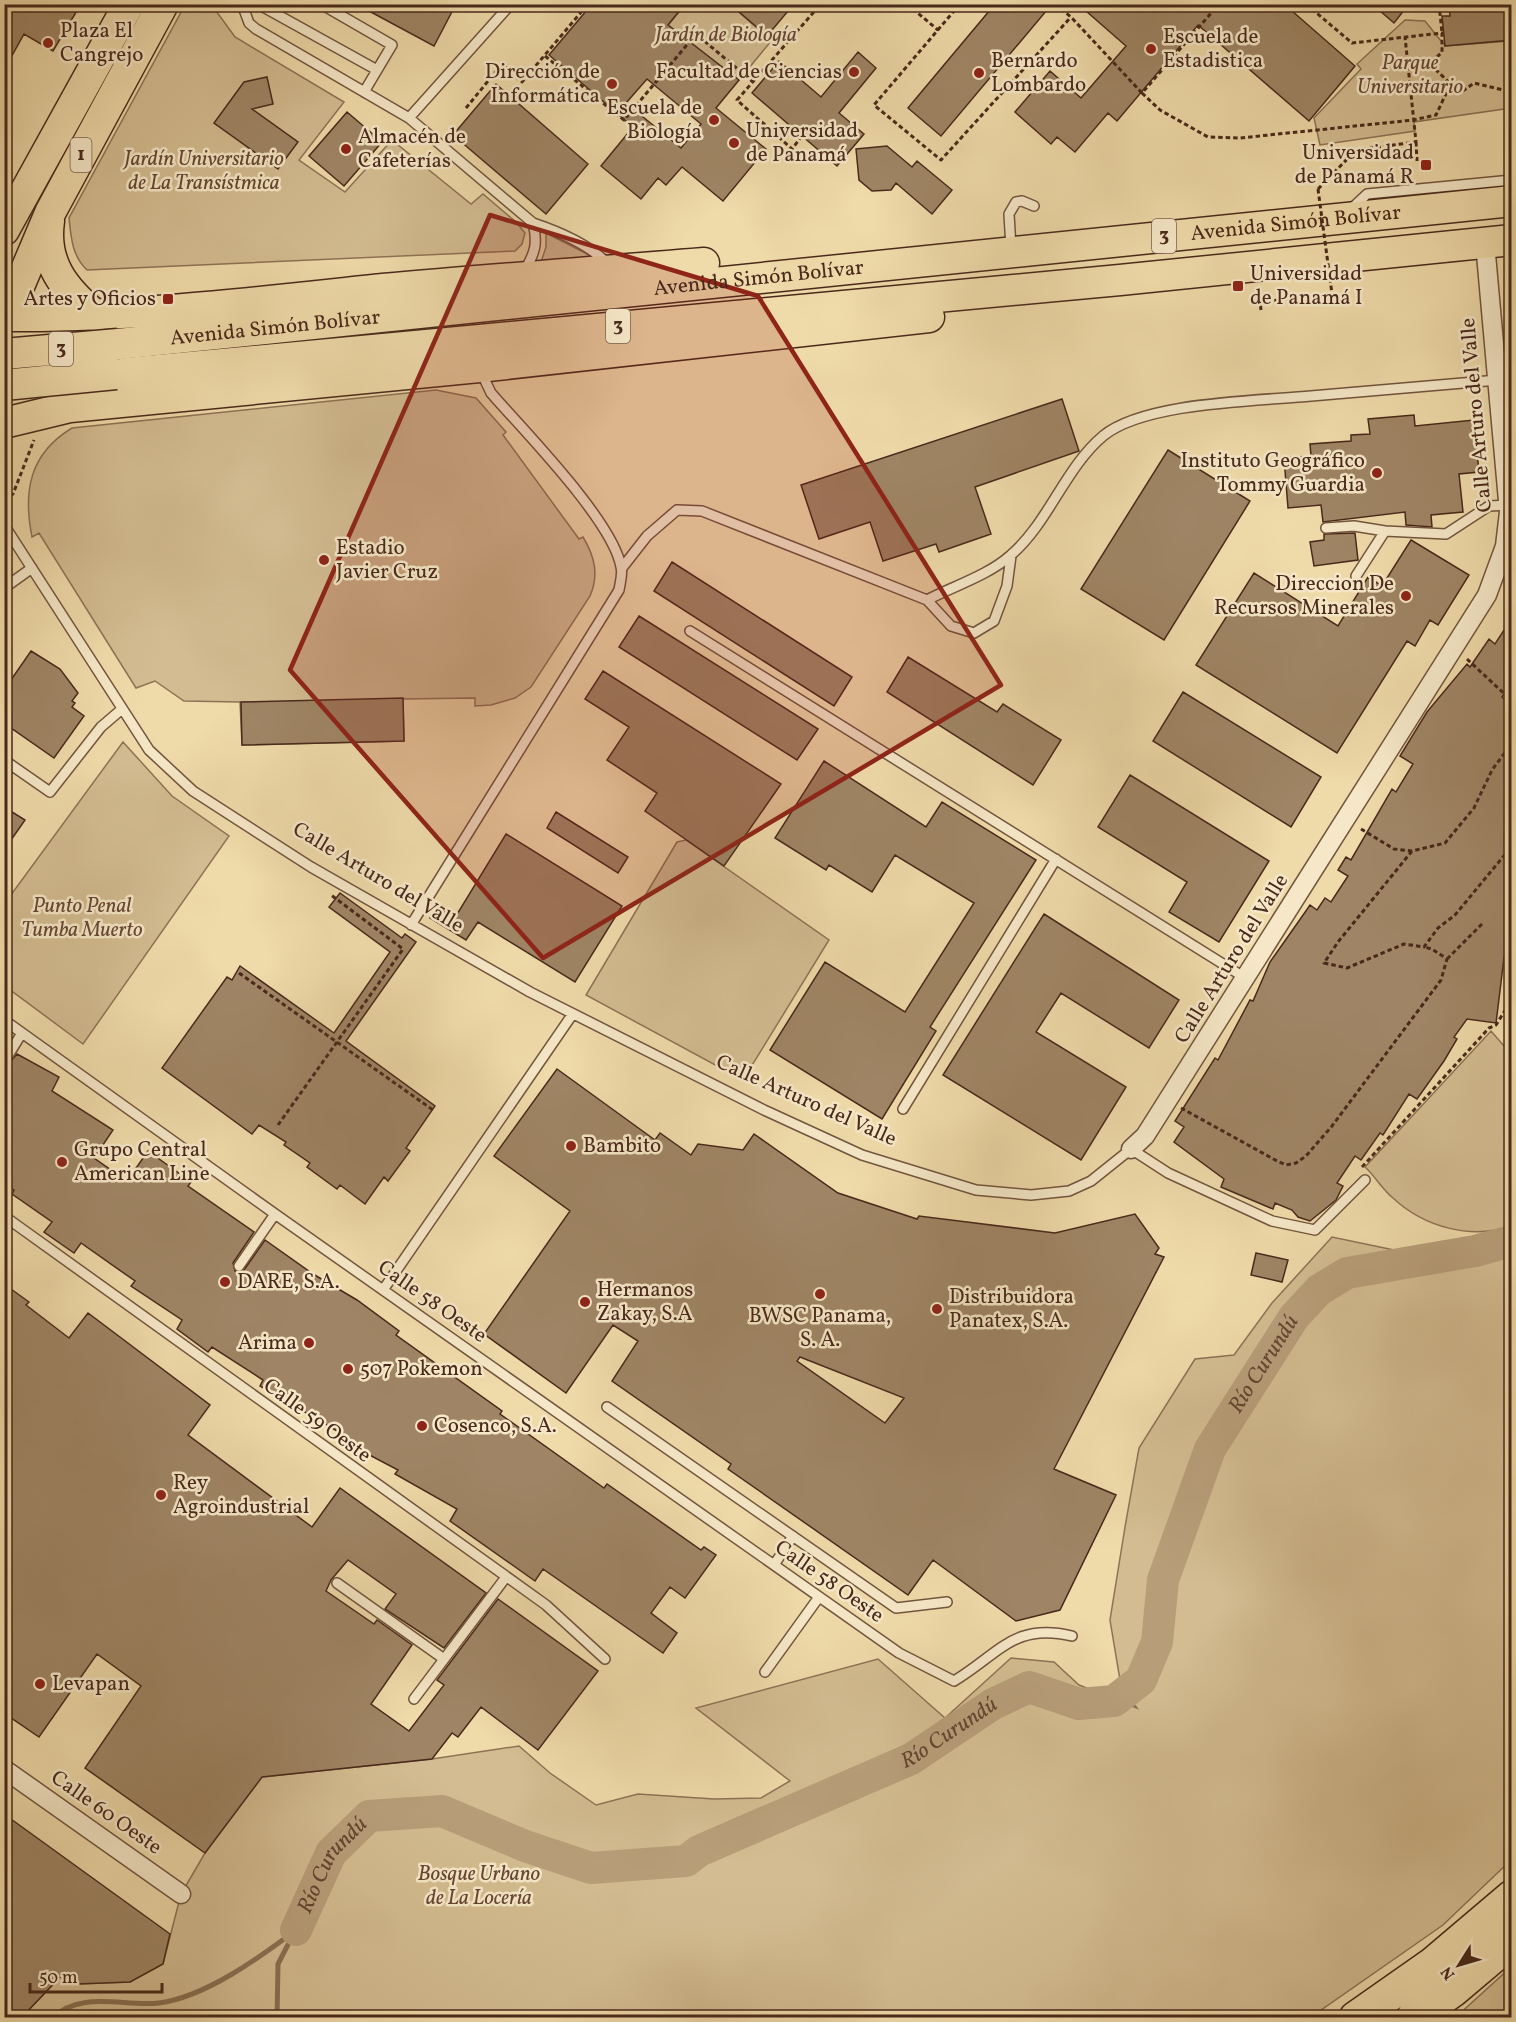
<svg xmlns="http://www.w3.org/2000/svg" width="1516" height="2022" font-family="Vollkorn,serif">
<rect width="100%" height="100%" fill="#efdaa9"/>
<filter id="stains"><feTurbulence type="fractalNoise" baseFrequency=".00333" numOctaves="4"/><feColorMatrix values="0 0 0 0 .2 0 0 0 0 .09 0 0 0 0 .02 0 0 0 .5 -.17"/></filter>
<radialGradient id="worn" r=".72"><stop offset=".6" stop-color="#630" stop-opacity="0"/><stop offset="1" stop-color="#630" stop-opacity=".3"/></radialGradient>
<path fill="#d3bc91" stroke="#8e7256" stroke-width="1.5" d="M211,4L235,37L344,102L299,160L345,192L392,140L471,204L483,194L516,222L525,233L522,244L515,251L87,270C72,256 71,237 69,218L185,5Z
M685,5H730L772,40L739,80L668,25Z
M1405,20L1425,21L1445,46L1511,41V108L1414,122L1415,131L1320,145L1314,118L1361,69L1357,64Z
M546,233L599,260L539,268L546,247Z
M436,390L476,398L506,432L503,435L579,539L583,537C595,557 599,575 590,596L531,687L515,698L491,705L475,706V698L403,699L404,741L242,745L240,702L184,701L155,681L136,688L39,533L32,537C23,492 29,454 72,428Z
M123,742L172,796L229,836L83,1044L5,986V903Z
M686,840L829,940L743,1080L586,995L677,842Z
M1491,1031L1511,1054V1226C1471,1240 1424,1227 1393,1198C1381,1188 1376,1177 1365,1167Z
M1511,1232V1860L1443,1925L1311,2017L21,2018L64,1973L77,1984L130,1982L163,1964L181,1894L205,1853L262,1777L432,1759L519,1746L550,1773L596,1805L638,1794L714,1799L761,1798L790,1781L696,1708L878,1659L945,1718L1011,1658L1054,1662L1079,1685L1137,1708L1121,1686L1110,1620L1125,1527L1139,1448L1195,1359L1234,1355L1272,1303L1332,1237L1394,1250L1483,1239Z
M1511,1967V2017H1456Z"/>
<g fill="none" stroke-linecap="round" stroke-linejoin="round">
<path stroke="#8b6f53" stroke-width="5" d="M53,2018C80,1990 124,2007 159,2003C205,1997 259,1958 296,1930
M277,2018L278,1964L295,1931"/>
<path stroke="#b79e79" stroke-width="32" id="s1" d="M296,1930L331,1853L369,1816L442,1811L525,1846L591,1868L686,1861L699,1851L911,1759L993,1704L1029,1687L1079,1704L1114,1701L1141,1680L1157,1642L1163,1580L1210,1449L1294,1317L1319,1290L1347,1273L1475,1251L1512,1241"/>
</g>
<path fill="#9f8565" stroke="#49291b" stroke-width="1.5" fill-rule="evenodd" d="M4,4H81L53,51L24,34L4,70Z
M356,4H456L434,46Z
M592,4H685L668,25L739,80L716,108L766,149L723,201L682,167L666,185L658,178L641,199L601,166L633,127L549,55ZM647,79L701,124L681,148L626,103Z
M730,4H794L767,36Z
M995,4H1052L941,136L908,108Z
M1078,4H1146L1154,12L1161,4H1284L1355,66L1309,121L1198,25L1117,121L1108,113L1075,152L1057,137L1051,144L1015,112L1050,71L1081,98L1126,46Z
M1372,4H1409L1394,23Z
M1449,4H1512V40L1445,46L1442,16H1450Z
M858,52L876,68L839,113L864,134L837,166L752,93L779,61L821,97Z
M267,77L273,104L252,109L298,142L278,169L214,123L244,82Z
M496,84L588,164L546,214L453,135Z
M347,112L382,142L344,186L309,156Z
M887,146L912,167L917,161L952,190L932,214L896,183L891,190L872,191L859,180L856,149Z
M1062,399L1079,451L975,487L991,534L939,552L936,544L883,561L870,522L819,539L801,485Z
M1414,415L1415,426L1474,420L1479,472L1459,474L1463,512L1431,515L1432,527L1406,525L1405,512L1323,522L1321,505L1288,508L1284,458L1311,456L1310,444L1351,441V435L1370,434L1368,419Z
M1168,450L1250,501L1164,640L1081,589Z
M1355,533L1358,560L1314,566L1310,542L1324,540V534Z
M1411,540L1469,575L1438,625L1430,620L1415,646L1407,641L1337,753L1196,665L1254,573L1338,626L1368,577L1382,586Z
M672,562L852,677L834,706L654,591Z
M639,616L818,729L797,760L619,647Z
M1512,618V683L1502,697L1512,707V969L1504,958L1496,1023L1467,1019L1454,1037L1457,1039L1444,1061L1417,1099L1409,1094L1383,1135L1380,1133L1361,1160L1355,1156L1337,1183L1343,1186L1336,1200L1310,1221L1298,1217L1292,1210L1275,1203L1273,1209L1221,1187L1224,1179L1174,1142L1184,1127L1175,1121L1215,1058L1218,1060L1250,1000L1253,1001L1270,962L1301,918L1310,905L1317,910L1325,898L1331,902L1348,876L1338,870L1346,857L1351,860L1392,789L1396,792L1413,764L1400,756L1427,712L1467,664L1470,667L1489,639L1495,644Z
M31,651L60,669L78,693L72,701L75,703L72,707L84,716L54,758L4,723V690Z
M908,657L997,712L1003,704L1061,740L1033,785L887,692Z
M603,671L781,784L724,866L645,811L657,793L607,760L629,727L585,699Z
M1183,692L1321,777L1291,827L1153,741Z
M403,698L404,741L242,745L241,702Z
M824,761L926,827L942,802L1036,860L930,1027L936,1031L882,1119L770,1050L825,962L905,1012L974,903L895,855L872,892L829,865L826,870L775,838Z
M1130,775L1269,861L1219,942L1169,912L1187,882L1098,827Z
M4,807L25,820L4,850Z
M556,812L628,857L618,873L547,828Z
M506,834L622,906L575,982L478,922L466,940L430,918L438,905L456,916Z
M340,893L402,938L405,934L416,942L346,1041L435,1106L406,1148L410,1151L388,1181L384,1177L365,1204L340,1185L337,1189L307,1167L310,1163L284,1145L286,1142L259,1125L252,1134L162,1068L227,977L232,980L240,966L334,1033L390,952L329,907Z
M1044,914L1179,1000L1149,1048L1061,993L1036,1032L1126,1087L1081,1160L943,1075Z
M17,1054L59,1077L52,1091L113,1130L94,1158L127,1181L148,1151L191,1182L188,1186L254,1232L233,1263L235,1271L244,1270L265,1240L313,1274L357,1300L399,1331L396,1335L502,1411L500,1414L604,1488L607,1484L701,1550L704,1547L716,1555L685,1598L670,1587L651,1613L677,1633L663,1653L543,1569L535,1581L450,1521L457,1509L395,1474L398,1470L341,1440L344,1435L260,1386L263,1380L212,1347L208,1352L177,1329L182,1320L131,1286L135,1281L81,1243L74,1253L44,1232L52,1222L12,1194L14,1190L4,1185V1069Z
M557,1069L655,1140L660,1133L691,1155L698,1144L743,1150L754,1134L838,1193L917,1219L919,1216L1055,1233L1135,1214L1159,1248L1155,1254L1164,1257L1054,1469L1116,1495L1060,1610L1016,1621L933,1560L908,1595L728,1469L731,1464L612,1381L638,1341L613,1325L566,1393L484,1334L570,1211L494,1156ZM800,1357L904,1398L885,1423L797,1361Z
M1256,1253L1288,1260L1282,1282L1251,1275Z
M4,1284L29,1302L26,1305L69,1338L88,1313L210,1405L188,1435L312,1527L340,1488L486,1593L444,1648L385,1609L396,1594L348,1560L331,1580L326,1591L374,1624L377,1620L412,1645L371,1704L409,1731L444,1685L437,1680L498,1599L598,1671L538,1750L481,1707L458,1737L452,1733L432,1759L262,1777L205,1853L85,1768L141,1686L97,1654L39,1737L4,1713Z
M4,1814L170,1934L163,1964L130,1982L77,1984L64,1973L21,2018H4Z"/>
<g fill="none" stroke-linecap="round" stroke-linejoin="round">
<defs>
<path id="lane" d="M242,4L249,23L256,29L409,118L533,223C557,231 589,245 607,263
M258,4L377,70
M321,4L392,45L364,92
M409,118L511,4
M1350,210L1367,194L1512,180
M1011,248L1009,214L1016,202L1022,201L1034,206
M524,271C535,254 538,243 533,223
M4,525L149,750L193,791L311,867L530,992L764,1110L862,1155L976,1190L1031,1195L1069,1191L1091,1181L1131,1149L1168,1173L1272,1221L1315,1230L1365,1180
M1326,528L1354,526L1385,531
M622,568L647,536L677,510L702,511L927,600C954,586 989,575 1011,555C1049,522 1065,468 1103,436C1144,402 1258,401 1311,396C1374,391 1436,385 1498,380
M1356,576L1385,531L1446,534L1489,506L1509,505
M4,588L32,568
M927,600L951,626L974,633L994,621L1007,586L1011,556
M690,631L1247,979
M4,760L50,792L101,727L122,709
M411,925L619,590C620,583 623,574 621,567C613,521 524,431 491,393L481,372
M4,1020L275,1214L899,1653L954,1681C999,1654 1014,1622 1072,1636
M4,1062L22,1033
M903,1109L1056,859
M4,1216L546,1605L605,1659
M239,1266L275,1214
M383,1290L572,1015
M607,1407L896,1608L947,1602
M774,1565L793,1536
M337,1583L444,1659
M765,1672L819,1597
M414,1699L506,1577"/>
<path id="street" d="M1131,1149L1145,1136L1487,595L1505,546L1509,512L1485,243
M4,1769L181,1894"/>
<g id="primary">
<path d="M49,221C43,263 64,289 95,315"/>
<path d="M4,230L129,4"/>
<path d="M9,310L50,213L163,4"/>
<path d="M12,316C136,317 260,302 383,289C490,279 597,272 704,263"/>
<path id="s2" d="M118,344L1512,201"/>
<path d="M116,374L1120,280L1512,240"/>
<path d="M4,423L70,407L479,367L929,317"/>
</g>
<path id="highway" d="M1356,2018L1433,1964L1512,1897
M1413,2018L1453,1990L1512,1940"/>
</defs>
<use href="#lane" stroke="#72553e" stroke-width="12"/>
<use href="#street" stroke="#72553e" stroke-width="21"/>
<use href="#primary" stroke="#49291b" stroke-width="33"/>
<use href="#highway" stroke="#49291b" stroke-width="36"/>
<path stroke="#49291b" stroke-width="3" stroke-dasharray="4.5 3" stroke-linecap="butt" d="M806,4L814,11
M907,4L938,30
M960,4L874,105L941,160L1071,17
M1055,4L1071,17L1142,93L1219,4
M1306,4L1352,43L1442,33V52L1430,64
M1439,4L1442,33
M545,56L624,120L696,34L753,82
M1408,69L1430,64L1460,93L1474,83L1512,92
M1142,93L1160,110L1208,137L1240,138L1413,120L1436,115L1450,85
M466,108L502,64L522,82L588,4
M802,136L792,149L737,100L820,5
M1416,142L1417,161
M1318,189L1356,150L1416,142L1405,37
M1261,310L1260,302L1332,294
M4,500L13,494L34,440
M1467,659L1512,701
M1361,829L1394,849L1412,851L1445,843L1474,808L1492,770L1512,743
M1412,851L1338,942L1324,963L1347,968L1404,944L1424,947L1438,928L1455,915L1512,846
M1447,959L1483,923
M239,973L433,1110
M1181,1108L1277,1161L1286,1165L1296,1163L1306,1156L1332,1126L1441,980L1447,959L1432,949L1424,947
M278,1125L403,949L331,895
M1362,1167L1489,1028L1496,1025L1512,999"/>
<use href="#lane" stroke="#f5e7c7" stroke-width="9"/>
<use href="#street" stroke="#f5e7c7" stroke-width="18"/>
<use href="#primary" stroke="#efdaa9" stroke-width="30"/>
<use href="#highway" stroke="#efdaa9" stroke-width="33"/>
<defs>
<path id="primary-bridge" d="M4,354L118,344
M4,385L116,374"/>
</defs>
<use href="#primary-bridge" stroke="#49291b" stroke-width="33" stroke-linecap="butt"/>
<path stroke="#49291b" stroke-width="3" stroke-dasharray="4.5 3" stroke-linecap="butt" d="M1318,189L1332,294"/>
<use href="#primary-bridge" stroke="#efdaa9" stroke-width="30"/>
</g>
<path fill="#8f2418" fill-opacity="0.2" stroke="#8f2418" stroke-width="4.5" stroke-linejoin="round" d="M490,215L758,296L1001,685L543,958L290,670Z"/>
<g fill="#8f2418" stroke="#f5e7c7" stroke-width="2">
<circle cx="48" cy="43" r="6"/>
<circle cx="1151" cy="49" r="6"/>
<circle cx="854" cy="72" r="6"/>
<circle cx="979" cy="73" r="6"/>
<circle cx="612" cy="84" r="6"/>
<circle cx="714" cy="120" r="6"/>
<circle cx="734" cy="143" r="6"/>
<circle cx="346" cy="149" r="6"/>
<rect x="1420" y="159" width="12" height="12" rx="3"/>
<rect x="1232" y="280" width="12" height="12" rx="3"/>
<rect x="162" y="293" width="12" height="12" rx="3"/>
<circle cx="1377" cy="473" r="6"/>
<circle cx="324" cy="560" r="6"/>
<circle cx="1406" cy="596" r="6"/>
<circle cx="571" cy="1146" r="6"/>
<circle cx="62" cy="1162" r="6"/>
<circle cx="225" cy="1282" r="6"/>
<circle cx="820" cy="1294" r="6"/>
<circle cx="585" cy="1302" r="6"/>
<circle cx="937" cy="1309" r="6"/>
<circle cx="309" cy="1343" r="6"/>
<circle cx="348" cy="1369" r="6"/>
<circle cx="422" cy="1426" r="6"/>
<circle cx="161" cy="1495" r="6"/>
<circle cx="40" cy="1684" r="6"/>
</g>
<g text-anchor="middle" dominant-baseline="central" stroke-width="5" stroke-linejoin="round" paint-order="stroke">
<g fill="#f5e7c7" stroke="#7d624f" stroke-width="1.5">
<rect x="70.5" y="138" width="21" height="34" rx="4.5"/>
<rect x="1152" y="219" width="24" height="34" rx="4.5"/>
<rect x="606" y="309" width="24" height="34" rx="4.5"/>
<rect x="49" y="332" width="24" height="34" rx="4.5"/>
</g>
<g font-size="20" font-weight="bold" fill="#49291b">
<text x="81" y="155">1</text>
<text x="1164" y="236">3</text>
<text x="618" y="326">3</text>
<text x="61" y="349">3</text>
</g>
<g font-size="21" fill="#49291b" stroke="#f5e7c7" text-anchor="start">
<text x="60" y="31">Plaza El<tspan x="60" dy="24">Cangrejo</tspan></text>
<text x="1163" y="37">Escuela de<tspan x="1163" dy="24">Estadistica</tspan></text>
<text x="991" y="61">Bernardo<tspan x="991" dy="24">Lombardo</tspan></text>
<text x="600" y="72" text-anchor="end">Dirección de<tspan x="600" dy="24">Informática</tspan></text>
<text x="842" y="72" text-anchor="end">Facultad de Ciencias</text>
<text x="702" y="108" text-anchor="end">Escuela de<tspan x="702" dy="24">Biología</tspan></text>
<text x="746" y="131">Universidad<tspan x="746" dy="24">de Panamá</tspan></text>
<text x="358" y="137">Almacén de<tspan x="358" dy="24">Cafeterías</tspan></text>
<text x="1414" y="153" text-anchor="end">Universidad<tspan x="1414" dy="24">de Panamá R</tspan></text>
<text x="1250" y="274">Universidad<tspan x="1250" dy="24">de Panamá I</tspan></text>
<text x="156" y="299" text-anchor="end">Artes y Oficios</text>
<text x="1365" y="461" text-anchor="end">Instituto Geográfico<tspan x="1365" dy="24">Tommy Guardia</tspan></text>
<text x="336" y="548">Estadio<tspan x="336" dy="24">Javier Cruz</tspan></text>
<text x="1394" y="584" text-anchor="end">Direccion De<tspan x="1394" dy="24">Recursos Minerales</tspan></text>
<text x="583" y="1146">Bambito</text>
<text x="74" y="1150">Grupo Central<tspan x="74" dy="24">American Line</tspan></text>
<text x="237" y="1282">DARE, S.A.</text>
<text x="597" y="1290">Hermanos<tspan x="597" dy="24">Zakay, S.A</tspan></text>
<text x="949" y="1297">Distribuidora<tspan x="949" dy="24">Panatex, S.A.</tspan></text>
<text x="820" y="1316" text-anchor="middle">BWSC Panama,<tspan x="820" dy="24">S. A.</tspan></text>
<text x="297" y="1343" text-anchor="end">Arima</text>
<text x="360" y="1369">507 Pokemon</text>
<text x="434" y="1426">Cosenco, S.A.</text>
<text x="173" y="1483">Rey<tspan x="173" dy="24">Agroindustrial</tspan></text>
<text x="52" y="1684">Levapan</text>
</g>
<g font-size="21" font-style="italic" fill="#654633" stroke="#f5e7c7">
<text x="726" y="35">Jardín de Biología</text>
<text x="1410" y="63">Parque<tspan x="1410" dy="24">Universitario</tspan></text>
<text x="204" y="159">Jardín Universitario<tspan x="204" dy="24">de La Transístmica</tspan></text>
<text x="82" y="906">Punto Penal<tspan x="82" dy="24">Tumba Muerto</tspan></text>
<text x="479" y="1874">Bosque Urbano<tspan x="479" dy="24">de La Locería</tspan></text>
</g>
<g font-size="21" fill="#49291b" stroke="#f5e7c7">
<text stroke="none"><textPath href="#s2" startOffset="1184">Avenida Simón Bolívar</textPath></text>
<text stroke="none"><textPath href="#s2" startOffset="644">Avenida Simón Bolívar</textPath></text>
<text stroke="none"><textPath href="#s2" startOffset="158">Avenida Simón Bolívar</textPath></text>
<text transform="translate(1477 415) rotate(-95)">Calle Arturo del Valle</text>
<text transform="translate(378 878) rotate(31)">Calle Arturo del Valle</text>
<text transform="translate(1232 959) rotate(-58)">Calle Arturo del Valle</text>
<text transform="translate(806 1101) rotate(24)">Calle Arturo del Valle</text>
<text transform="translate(432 1302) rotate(35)">Calle 58 Oeste</text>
<text transform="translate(317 1421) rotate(36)">Calle 59 Oeste</text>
<text transform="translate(829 1582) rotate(35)">Calle 58 Oeste</text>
<text transform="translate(106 1813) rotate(35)">Calle 60 Oeste</text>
</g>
<g font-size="22" font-style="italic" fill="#644632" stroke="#f5e7c7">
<text stroke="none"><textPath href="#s1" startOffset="1317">Río Curundú</textPath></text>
<text stroke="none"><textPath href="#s1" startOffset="759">Río Curundú</textPath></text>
<text stroke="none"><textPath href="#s1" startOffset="75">Río Curundú</textPath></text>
</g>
</g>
<rect width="1516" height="2022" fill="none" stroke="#efdaa9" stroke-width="24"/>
<rect x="6" y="6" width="1504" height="2010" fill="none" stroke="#49291b" stroke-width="3"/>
<rect x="12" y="12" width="1492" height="1998" fill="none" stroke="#49291b" stroke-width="1.5"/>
<g transform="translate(1459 1965) rotate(233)" stroke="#f5e7c7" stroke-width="4.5" paint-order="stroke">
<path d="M0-4.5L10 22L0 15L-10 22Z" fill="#49291b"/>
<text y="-9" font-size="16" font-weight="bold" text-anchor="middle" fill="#49291b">N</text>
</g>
<path d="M30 1983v9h132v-9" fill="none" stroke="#49291b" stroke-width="3"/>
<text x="39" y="1983" font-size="18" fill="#49291b" stroke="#f5e7c7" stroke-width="4.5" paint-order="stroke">50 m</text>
<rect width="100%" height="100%" filter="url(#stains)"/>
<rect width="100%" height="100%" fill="url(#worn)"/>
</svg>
